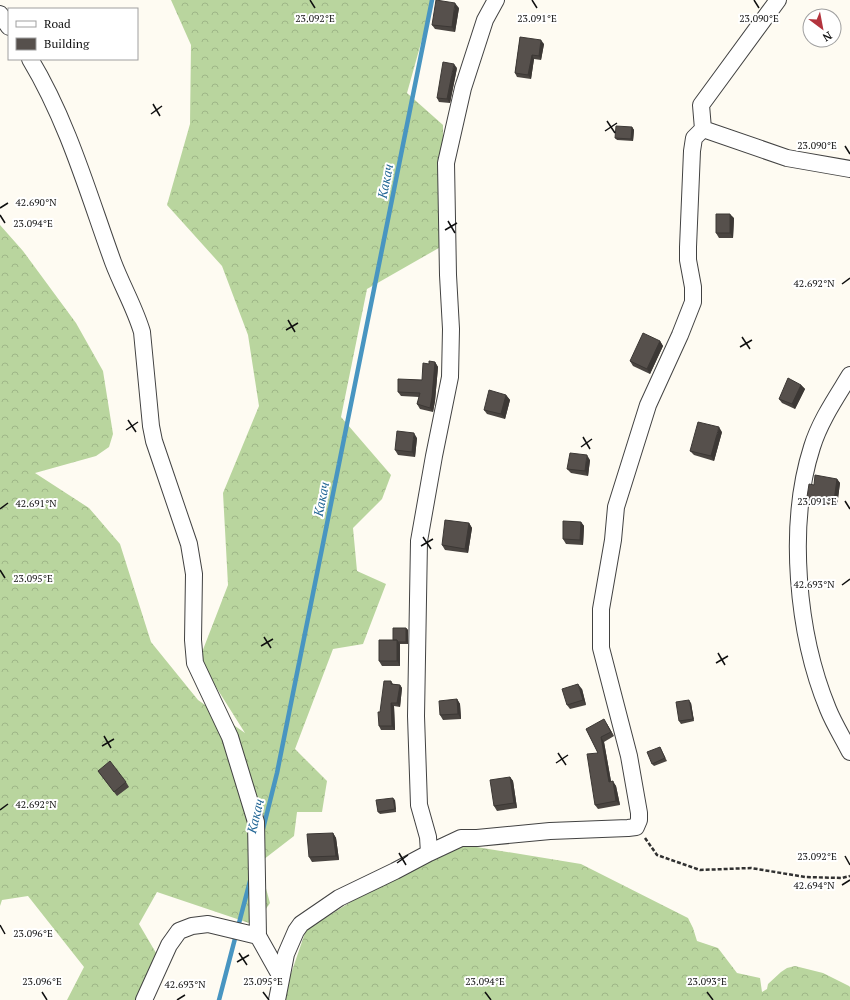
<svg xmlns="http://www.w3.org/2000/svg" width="850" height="1000" font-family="'PT Serif',serif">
<defs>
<pattern id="forest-crowns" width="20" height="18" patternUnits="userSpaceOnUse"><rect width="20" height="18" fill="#b9d59e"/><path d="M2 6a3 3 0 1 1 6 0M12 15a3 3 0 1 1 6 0" fill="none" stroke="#9eb687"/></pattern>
</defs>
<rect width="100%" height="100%" fill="#fefbf2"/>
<path fill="url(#forest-crowns)" d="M171,0H433L407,93L443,125L444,245L367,289L341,417L391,475L382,499L353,528L357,571L386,584L363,644L333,649L295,749L327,781L322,812H297L294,836L259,863L270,903L255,925L157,892L139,924L159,958L138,1000H67L84,967L28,896L2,900L0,906V225L23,251L76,323L103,371L113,434L109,447L96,456L35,473L89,508L120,544L151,642L198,700L245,733L199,660L228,585L223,493L259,406L248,335L222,266L167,205L190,124L191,45Z
M446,842L581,864L688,918L693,928L697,941L718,948L737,973L760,978L762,992L767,989L768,984L781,972L787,968L795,966L823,973L849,986L850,987V1000H284V994L306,930Z"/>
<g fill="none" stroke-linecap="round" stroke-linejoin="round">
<path stroke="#4895c1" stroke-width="4.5" d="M263,829L277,773L432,0
M219,1000L251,877"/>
<defs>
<path id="minor" d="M0,14L9,27
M30,59C68,122 88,193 113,262C122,286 135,308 142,332L151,426L154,441L189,544L194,574L193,640L195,663L230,737L256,822L258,936
M703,129L787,158L850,169
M850,375C836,398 820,421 812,447C787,525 797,634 828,709C834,724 843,738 850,752
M429,853L461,838H477L550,831L628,828L636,827L639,820V813L629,756L601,648V609L613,540L616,507L648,405L680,335L693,302V287L688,260V247L692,151L694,138L703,129L701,105L778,0
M144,1000L169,945L179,931L192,926L208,924L258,936L281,977
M277,1000L286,954L296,931L301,924L339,898L395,871L429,853L428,837L419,805L416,716L419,541L434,456L450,377L451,329L448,275L446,163L463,88L485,20L496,0"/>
</defs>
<use href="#minor" stroke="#424242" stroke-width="18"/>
<path stroke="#313131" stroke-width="2.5" stroke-dasharray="4 2" stroke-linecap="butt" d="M645,838L657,855L700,870L751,868L805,877L842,878L850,876"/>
<use href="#minor" stroke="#fff" stroke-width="16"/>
</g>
<path fill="#4a4541" d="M459,8L455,32L435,29L432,25Z
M520,37L544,44L541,60L534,59L531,79L517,77L515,73Z
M457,68L450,103L439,102L437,98Z
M632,127L634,130L633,141L617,140L615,138Z
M734,218L733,238H719L716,233Z
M660,341L663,346L650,374L633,366L630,361Z
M435,362L438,367L435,401L433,412L420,409L417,404L419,397L401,396L398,392L422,380L429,364Z
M801,385L805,389L795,409L782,403L779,399Z
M506,395L510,400L505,419L487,414L484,410Z
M722,432L714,461L694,455L690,451Z
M417,438L415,457L398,455L395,450Z
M590,460L588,476L571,473L567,469Z
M837,479L840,483L837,506L810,502L807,497L814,485Z
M581,522L584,526L583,545L566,544L563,539Z
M469,523L472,528L468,553L445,550L442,545Z
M406,628L408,630V644H400V666H382L379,661L393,640Z
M391,681L393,684L400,685L402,688L400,707L394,706L395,730H381L379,726Z
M582,689L586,705L570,709L567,705Z
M457,699L460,704L461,719L443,720L440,715Z
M691,703L694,721L681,724L679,721Z
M607,724L614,736L604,742L611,781L616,786L620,805L598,809L595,805L598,753L586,729Z
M660,747L667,761L654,766L652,764Z
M98,771L126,782L129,787L117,796Z
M510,777L513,781L517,808L497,811L494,806Z
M395,800L396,812L380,814L378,812Z
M333,833L336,838L339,860L312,862L309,857Z"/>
<path fill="#3c3835" d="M455,3L459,8L455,32L452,27Z
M541,40L544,44L541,60L539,56Z
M532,55L534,59L531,79L528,75Z
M454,64L457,68L450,103L447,99Z
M632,127L634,130L633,141L631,139Z
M730,214L734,218L733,238L730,233Z
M660,341L663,346L650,374L647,369Z
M435,362L438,367L435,401L433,412L430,408Z
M801,385L805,389L795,409L792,404Z
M506,395L510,400L505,419L501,414Z
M719,427L722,432L714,461L711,456Z
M414,433L417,438L415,457L412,452Z
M587,455L590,460L588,476L585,471Z
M837,479L840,483L837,506L834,501Z
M581,522L584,526L583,545L580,540Z
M469,523L472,528L468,553L465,549Z
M406,628L408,630V644L406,642Z
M397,640L400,644V666L397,661Z
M578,684L582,689L586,705L583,700Z
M400,685L402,688L400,707L397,703Z
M457,699L460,704L461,719L458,714Z
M689,700L691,703L694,721L693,719Z
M391,703L394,706L395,730L392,726Z
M604,719L607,724L614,736L611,732Z
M601,737L604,742L612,787L609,782Z
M510,777L513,781L517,808L514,803Z
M613,781L616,786L620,805L616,801Z
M393,798L395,800L396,812L395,809Z
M333,833L336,838L339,860L336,856Z"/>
<path fill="#56504c" stroke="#3c3835" d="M436,0L455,3L452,27L432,25Z
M520,37L541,40L539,56L532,55L528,75L515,73Z
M443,62L454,64L447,99L437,98Z
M616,126L632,127L631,139L615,138Z
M716,214H730V233H716Z
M643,333L660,341L647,369L630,361Z
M429,361L435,362L432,397L430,408L417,404L420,393L398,392V379L422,380L423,363L429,364Z
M788,378L801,385L792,404L779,399Z
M489,390L506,395L501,414L484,410Z
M698,422L719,427L711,456L690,451Z
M397,431L414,433L412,452L395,450Z
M570,453L587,455L585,471L567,469Z
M815,475L837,479L834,501L807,497L809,484L814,485Z
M445,520L469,523L465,549L442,545Z
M563,521L581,522L580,540L563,539Z
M393,628H406V642H398L397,640H393Z
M379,640H397V661H379Z
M384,681H391V684L400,685L397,703H391L392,726H379L378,712H380Z
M578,684L583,700L567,705L562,689Z
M457,699L458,714L440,715L439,701Z
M689,700L693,719L679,721L676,702Z
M604,719L611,732L601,737L609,782L613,781L616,801L595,805L587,754L598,753L586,729Z
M660,747L665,758L652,764L647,752Z
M110,761L126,782L114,792L98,771Z
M510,777L514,803L494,806L490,780Z
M393,798L395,809L378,812L376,800Z
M333,833L336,856L309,857L307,834Z"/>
<path fill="none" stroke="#0f0f0f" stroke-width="1.5" d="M310,0L315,8M532,0L537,8M754,0L759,8M153,104L160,116M151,114L162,106M607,121L615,133M605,131L617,123M845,146L850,154M0,208L8,203M0,215L5,223M448,221L455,233M445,230L457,223M842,284L850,278M288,320L295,332M286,330L298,323M742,337L750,349M740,347L752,340M128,420L136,432M126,430L138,422M583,437L590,449M581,447L592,439M845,501L850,509M0,509L8,503M423,537L431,549M421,546L433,539M0,570L5,578M842,585L850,579M264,637L271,648M261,646L273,639M718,653L725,665M716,663L728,656M104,736L111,748M102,746L114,739M558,753L566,765M556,763L568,755M0,810L8,804M399,853L406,865M845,856L850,865M397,863L408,855M842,885L850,880M0,925L5,934M239,953L247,965M237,962L249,955M42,992L47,1000M263,992L269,1000M485,992L491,1000M707,992L713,1000M177,1000L185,995"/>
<g text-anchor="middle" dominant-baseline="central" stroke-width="4" stroke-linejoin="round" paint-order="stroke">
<g font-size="13" font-style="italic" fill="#236796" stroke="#fff">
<text transform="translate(385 181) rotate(-79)">Какач</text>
<text transform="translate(321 499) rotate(-79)">Какач</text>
<text transform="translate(255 816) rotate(-76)">Какач</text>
</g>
</g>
<g font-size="10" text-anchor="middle" fill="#0f0f0f" stroke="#fff" stroke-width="4" stroke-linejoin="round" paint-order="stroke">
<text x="315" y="22">23.092°E</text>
<text x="537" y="22">23.091°E</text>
<text x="759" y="22">23.090°E</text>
<text x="817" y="149">23.090°E</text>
<text x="36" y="206">42.690°N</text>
<text x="33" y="227">23.094°E</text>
<text x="814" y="287">42.692°N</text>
<text x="817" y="505">23.091°E</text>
<text x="36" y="507">42.691°N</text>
<text x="33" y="582">23.095°E</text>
<text x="814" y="588">42.693°N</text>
<text x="36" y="808">42.692°N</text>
<text x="817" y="860">23.092°E</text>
<text x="814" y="889">42.694°N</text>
<text x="33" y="937">23.096°E</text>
<text x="42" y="985">23.096°E</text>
<text x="263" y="985">23.095°E</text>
<text x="485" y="985">23.094°E</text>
<text x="707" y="985">23.093°E</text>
<text x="185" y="988">42.693°N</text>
</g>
<rect x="8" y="8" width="130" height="52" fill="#ffffff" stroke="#9f9f9f"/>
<rect x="16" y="21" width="20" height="6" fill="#ffffff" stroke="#9f9f9f"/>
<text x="44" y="28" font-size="12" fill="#0f0f0f">Road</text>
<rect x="16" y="38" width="20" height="12" fill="#56504c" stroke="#9f9f9f"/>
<text x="44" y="48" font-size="12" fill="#0f0f0f">Building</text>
<g transform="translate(822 28) rotate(148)"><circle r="19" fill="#ffffff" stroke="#9f9f9f"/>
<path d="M0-3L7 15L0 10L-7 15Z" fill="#b3333d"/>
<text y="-6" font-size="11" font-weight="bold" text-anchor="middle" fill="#0f0f0f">N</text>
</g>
</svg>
